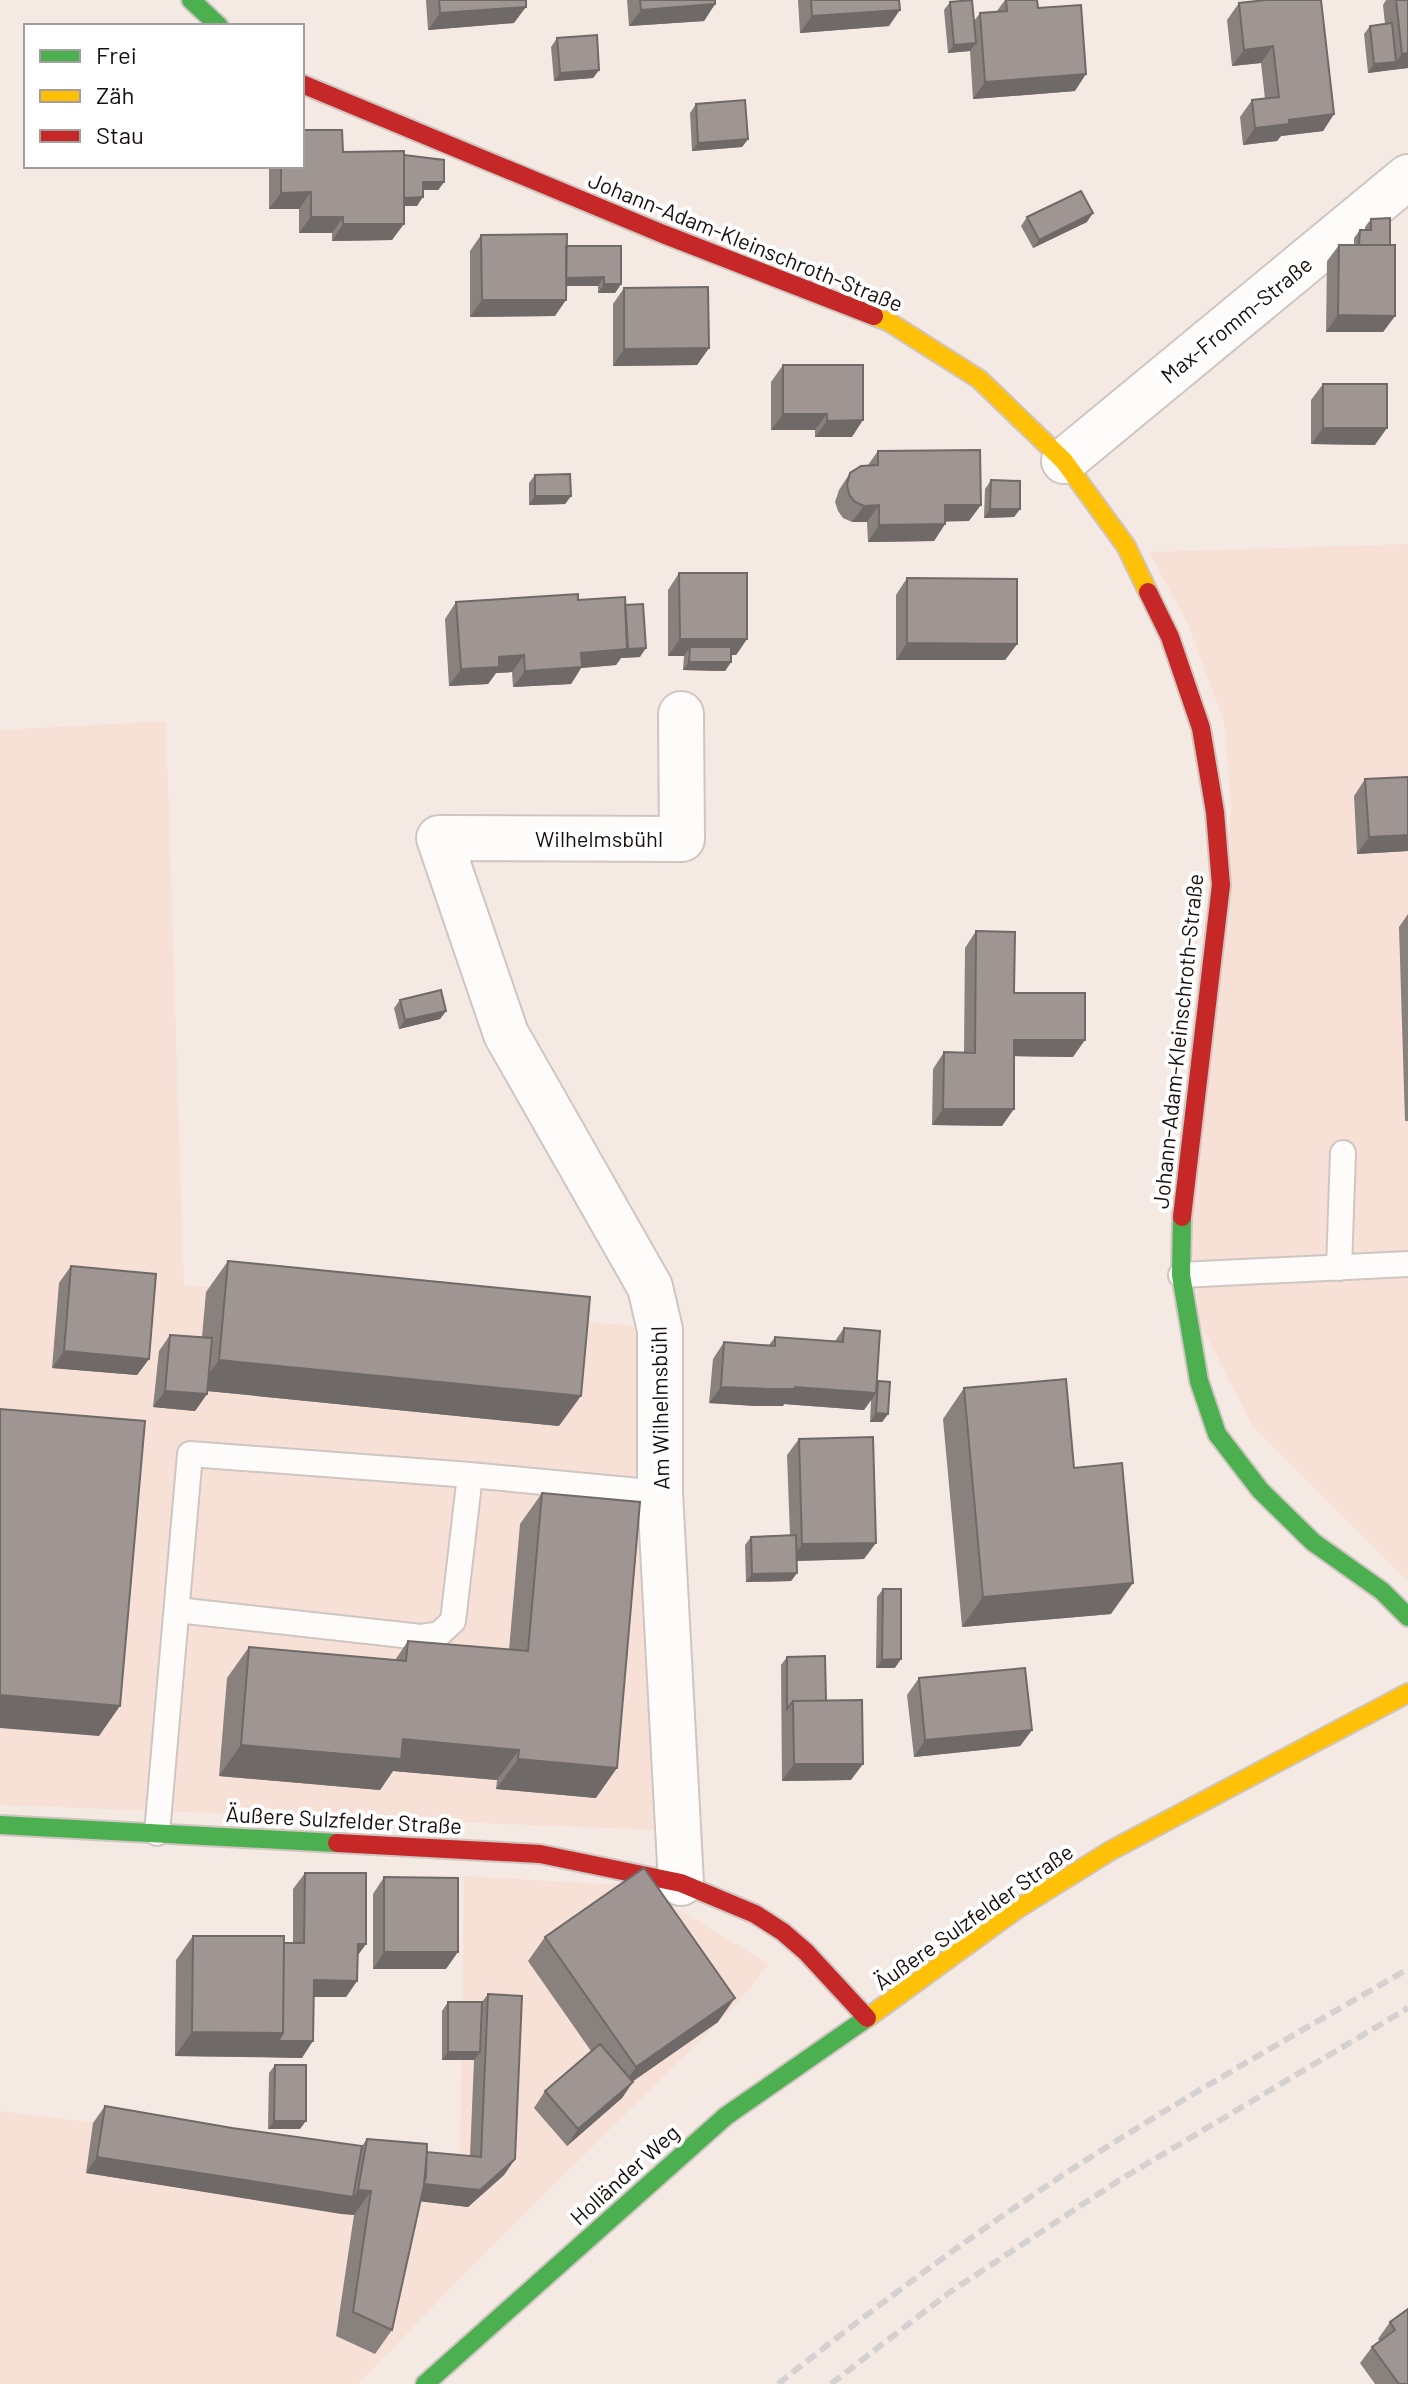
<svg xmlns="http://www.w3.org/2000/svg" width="1408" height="2384" font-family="Barlow,sans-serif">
<rect width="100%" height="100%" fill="#f5e9e4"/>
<path fill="#f7e1d7" d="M1408,544V1581L1253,1427L1199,1321L1191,1214L1231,806L1224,722L1188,624L1149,552Z
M166,721L184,1285L666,1329L685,1831L0,1805V730Z
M464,1876L640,1886L769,1964L735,2006L487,2251L358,2384H0V2111L460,2167Z"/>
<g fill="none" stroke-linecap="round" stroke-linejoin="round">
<defs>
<path id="lane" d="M1339,1268L1343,1153
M1181,1275L1408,1264
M177,1610L421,1637L439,1634L453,1621L470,1475
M157,1833L190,1454L470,1475L660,1493"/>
<path id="street" d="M1064,461L1408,177
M681,714L682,839L439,838L506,1034L650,1287L660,1330V1493L681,1883"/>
<path id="fast" d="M191,0L219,26
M1182,1217L1181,1275L1199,1381L1217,1434L1260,1490L1313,1542L1382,1591L1408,1617
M0,1825L337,1843
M425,2384L726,2116L867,2018"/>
<path id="slow" d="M874,316L889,322L979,379L1064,461L1126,546L1148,592
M867,2018L1017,1909L1110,1851L1408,1693"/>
<path id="jam" d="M302,84L663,234L874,316
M1148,592L1170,637L1201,728L1215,812L1221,885L1182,1217
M337,1843L540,1854L681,1883L755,1914L783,1932L806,1952L867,2018"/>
</defs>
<use href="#lane" stroke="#cfc5c1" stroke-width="28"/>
<use href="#street" stroke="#cfc5c1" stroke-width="48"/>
<use href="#fast" stroke="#cfc5c1" stroke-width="22"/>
<use href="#slow" stroke="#cfc5c1" stroke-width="22"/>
<use href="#jam" stroke="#cfc5c1" stroke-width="22"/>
<use href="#lane" stroke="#fefcfb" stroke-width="24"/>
<use href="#street" stroke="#fefcfb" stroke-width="44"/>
<use href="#fast" stroke="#4caf50" stroke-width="18"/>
<use href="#slow" stroke="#ffc107" stroke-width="18"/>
<use href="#jam" stroke="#c62828" stroke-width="18"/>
<path stroke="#d5d1d0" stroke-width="6" stroke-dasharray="12 6" stroke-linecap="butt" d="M778,2384C880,2303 984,2225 1094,2155C1196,2090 1303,2030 1408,1969
M831,2384L950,2292L1118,2181L1408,2008"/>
</g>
<path fill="#89817e" d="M426,0H526L514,23L428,30Z
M627,0H715V4L704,21L629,26Z
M798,0H899L889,26L800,33Z
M1005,0H1037L1038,8L1075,91L973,99L970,51L948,53L944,10L950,2L974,21L980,13L997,11Z
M1386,0H1408V68L1368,73L1364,34L1370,26L1385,24L1383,5Z
M1239,3L1334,114L1323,131L1281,136L1277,141L1243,145L1240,117L1252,100L1265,99L1261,63L1232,66L1227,20Z
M557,38L599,70L593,78L554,81L551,47Z
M696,104L748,139L742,147L692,151L690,113Z
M343,152L404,155L444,182L438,190H423L417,206H404L392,240L332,241V233H299V209H269V166H302Z
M1027,217L1087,222L1033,248L1021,226Z
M1371,219L1390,245L1395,316L1383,332H1326L1327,261L1339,245H1354V238L1360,230H1365V227Z
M481,235L566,246L621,284L615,293H598V286H566L555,316L470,317V251Z
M624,288L709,348L697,365L613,366V304Z
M783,365L852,437H815V430H771V382Z
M1323,384L1375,445L1311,444V400Z
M878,451L969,521H945V524L934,541L868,542L867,522H852L843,518L838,511L835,502L839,490L850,473L868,465Z
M535,475L571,496L565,504L529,505V483Z
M991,480L1020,509L1014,517L984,518L985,489Z
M679,573L747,639L736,655H731V662L725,671L683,670L684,656H668V590Z
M907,578L1017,644L1005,660H896V595Z
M578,600L625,605L640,657L621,658L616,665L581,668L571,684L513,687L512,672L496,673L488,684L449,686L445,619L456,602Z
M1408,777V851L1357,854L1354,796L1365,779Z
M1408,914V1121H1405L1399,927Z
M976,931L1014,993L1073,1057L1014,1056L1002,1126L932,1125L933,1069L944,1052H964L965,948Z
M400,1000L446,1011L440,1019L399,1029L394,1008Z
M228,1261L559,1426L207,1391V1394L195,1411L153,1407L159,1351L170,1335L202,1337L206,1292Z
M71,1266L149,1359L137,1375L52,1368L59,1283Z
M844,1328L876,1383L878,1381L888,1414L882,1422H870L871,1400L864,1410L784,1404L783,1406H756L709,1403L713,1359L724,1342L769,1345L775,1337L835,1341Z
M964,1388L1111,1614L962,1627L943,1419Z
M799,1439L864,1559L797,1561V1573L791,1581L746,1582L745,1545L751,1537L790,1535L787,1455Z
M542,1493L596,1798L496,1789L497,1780L393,1771L380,1790L219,1776L227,1678L249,1647L395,1660L408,1641L509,1650L520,1524Z
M883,1589L895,1668H876L877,1597Z
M787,1657L826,1701L851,1780L782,1781L781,1665Z
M919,1678L1032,1730L1020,1746L914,1757L907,1695Z
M305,1873L366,1944L358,1955L357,1981L346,1997H314L302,2058L175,2056L176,1960L193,1936L293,1943V1889Z
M384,1877L446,1969H373V1894Z
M545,1937L718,2022L633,2081L622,2098L567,2146L534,2108L545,2091L591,2051L528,1961Z
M488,1994L515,2159L504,2175L468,2207L420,2201L392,2330L375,2354L336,2336L354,2215L86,2173L93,2123L105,2106L232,2128L362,2146L367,2139L427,2152L470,2156L474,2060H442V2011L448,2002H482Z
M275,2065L300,2129H268L269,2073Z
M1408,2309V2384H1375L1360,2363L1372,2347L1380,2341L1378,2339L1390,2322Z"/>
<path fill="#6f6967" d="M715,4L704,21L629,26L641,10Z
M526,7L514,23L428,30L440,13Z
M900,10L889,26L800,33L812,16Z
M976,43L970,51L948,53L954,45Z
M1273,46L1261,63L1232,66L1244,50Z
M1408,53V68L1390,70L1402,54Z
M1396,62L1390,70L1368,73L1374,64Z
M599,70L593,78L554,81L560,73Z
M1086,74L1075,91L973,99L985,82Z
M1334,114L1323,131L1281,136L1277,141L1243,145L1255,128L1289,120Z
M748,139L742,147L692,151L698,143Z
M423,182H444L438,190H417Z
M311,192L299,209H269L281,193Z
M423,197L417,206H392L398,198Z
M1093,213L1087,222L1033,248L1039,240Z
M311,217H343L332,233H299Z
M343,224H404L392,240L332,241Z
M604,277L598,286H555L561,278Z
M604,284H621L615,293H598Z
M482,300H566L555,316L470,317Z
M1338,315L1395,316L1383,332H1326Z
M709,348L697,365L613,366L624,349Z
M783,414H827L815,430H771Z
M863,420L852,437H815L827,421Z
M1323,428H1387L1375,445L1311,444Z
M535,496H571L565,504L529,505Z
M879,505L867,522H852L864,506Z
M945,505H981L969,521L933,522Z
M990,509H1020L1014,517L984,518Z
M945,524L934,541L868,542L879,525Z
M680,639H747L736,655L689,656L690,647L684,656H668Z
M907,643L1017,644L1005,660H896Z
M646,648L640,657L621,658L616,665L581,668L571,684L513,687L525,671L581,653Z
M524,655L512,672L496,673L488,684L449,686L461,669L499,657Z
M689,662H731L725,671L683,670Z
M1408,835V851L1357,854L1369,837Z
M446,1011L440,1019L399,1029L405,1020Z
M1014,1040H1085L1073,1057L1002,1056Z
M943,1109H1014L1002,1126L932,1125Z
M64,1351L149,1359L137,1375L52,1368Z
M219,1360L581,1396L559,1426L197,1390Z
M721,1387H795L876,1393L864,1410L784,1404L783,1406H756L709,1403Z
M165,1391L207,1394L195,1411L153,1407Z
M876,1413L888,1414L882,1422H870Z
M876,1543L864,1559L791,1561L802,1544Z
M797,1573L791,1581L746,1582L752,1574Z
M1133,1583L1111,1614L962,1627L983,1597Z
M901,1659L895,1668H876L882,1660Z
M0,1695L120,1706L99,1736L0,1728Z
M1032,1730L1020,1746L914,1757L925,1740Z
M403,1739L519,1750L497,1780L393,1771L380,1790L219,1776L241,1745Z
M518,1759L617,1768L596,1798L496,1789Z
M794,1764H863L851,1780L782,1781Z
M358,1944H366L354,1960Z
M384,1952H458L446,1969H373Z
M314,1980L357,1981L346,1997H302Z
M735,1998L718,2022L619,2091L636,2067Z
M192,2032L283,2033L266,2057L175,2056Z
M278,2041H313L302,2058L266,2057Z
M448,2052H480L474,2060H442Z
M633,2082L622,2098L567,2146L578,2129Z
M274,2121H306L300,2129H268Z
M97,2157L353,2197L358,2190L371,2191L354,2215L341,2214L86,2173Z
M515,2159L504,2175L468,2207L409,2200L421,2183Z"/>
<path fill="#9f9693" stroke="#6f6967" stroke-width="2" d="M439,0H526V7L440,13Z
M640,0H715V4L641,10Z
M811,0H899L900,10L812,16Z
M972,0L976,43L954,45L950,2Z
M1006,0H1037L1038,8L1081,5L1086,74L985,82L980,13L1007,11Z
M1266,0H1321L1334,114L1289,120V124L1255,128L1252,100L1279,97L1273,46L1244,50L1239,3Z
M1396,0H1408V53L1402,54Z
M1392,23L1396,62L1374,64L1370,26Z
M597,35L599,70L560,73L557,38Z
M745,100L748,139L698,143L696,104Z
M302,130H342L343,152L404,151V224H343V217H311V192L281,193V166H302Z
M404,155L444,160V182H423V197L404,198Z
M1081,191L1093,213L1039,240L1027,217Z
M1390,218V245H1359L1360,230H1371V219Z
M567,234L566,300H482L481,235Z
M1339,245H1395V316L1338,315Z
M566,246H621V284H604V277L566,278Z
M708,287L709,348L624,349V288Z
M783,365H863V420L827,421V414H783Z
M1323,384H1387V428H1323Z
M980,450L981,505H945V524L879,525V505L864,506L855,502L849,494L847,485L850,473L861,466L878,465V451Z
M570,474L571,496H535V475Z
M991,480L1020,481V509H990Z
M679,573H747V639H680Z
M907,578L1017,579V644L907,643Z
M578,594V600L625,597L628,649L581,653L582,667L525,671L524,655L499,657V667L461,669L456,602Z
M643,604L646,648L627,649L625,605Z
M690,647H731V662H689Z
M1408,777V835L1369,837L1365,779Z
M976,931L1015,932L1014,993H1085V1040H1014V1109H943L944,1052L975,1053Z
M441,990L446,1011L405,1020L400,1000Z
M228,1261L590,1297L581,1396L219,1360Z
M71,1266L156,1274L149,1359L64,1351Z
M844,1328L880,1331L876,1393L795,1387V1389H767L721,1387L724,1342L775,1346V1337L843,1342Z
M170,1335L212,1338L207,1394L165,1391Z
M1066,1379L1074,1468L1122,1463L1133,1583L983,1597L964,1388Z
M878,1381L890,1382L888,1414L876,1413Z
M0,1409L145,1421L120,1706L0,1695Z
M873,1437L876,1543L802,1544L799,1439Z
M542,1493L640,1502L617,1768L518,1759L519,1750L403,1739L401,1759L241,1745L249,1647L406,1661L408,1641L528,1651Z
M796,1535L797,1573L752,1574L751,1537Z
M883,1589H901V1659L882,1660Z
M825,1656L826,1701H793L787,1709V1657Z
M1025,1668L1032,1730L925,1740L919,1678Z
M862,1700L863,1764H794L793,1701Z
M644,1868L735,1998L636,2067L545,1937Z
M305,1873H366V1944H358L357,1981L314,1980L313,2041H278L283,2033L284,1943H304Z
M384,1877L458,1878V1952H384Z
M193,1936H284L283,2033L192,2032Z
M488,1994L522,1996L515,2159L480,2190L424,2184L427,2152L481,2157Z
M448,2002H482L480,2052H448Z
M600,2044L633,2082L578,2129L545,2091Z
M275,2065H306V2121H274Z
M105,2106L232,2128L362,2146L353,2197L97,2157Z
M367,2139L427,2144L426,2176L392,2330L353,2312L371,2191L358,2190Z
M1408,2309V2384H1399L1372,2347L1395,2330L1390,2322Z"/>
<g text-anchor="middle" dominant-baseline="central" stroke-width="8" stroke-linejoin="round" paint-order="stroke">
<g font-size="22" fill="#17100d" stroke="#fff">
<text transform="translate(746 241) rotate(22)">Johann-Adam-Kleinschroth-Straße</text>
<text transform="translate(1236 319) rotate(-39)">Max-Fromm-Straße</text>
<text x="599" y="838">Wilhelmsbühl</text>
<text transform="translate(1177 1041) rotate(-84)">Johann-Adam-Kleinschroth-Straße</text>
<text transform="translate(659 1408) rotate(-91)">Am Wilhelmsbühl</text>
<text transform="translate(344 1819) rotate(3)">Äußere Sulzfelder Straße</text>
<text transform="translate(973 1916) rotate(-35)">Äußere Sulzfelder Straße</text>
<text transform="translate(624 2174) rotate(-42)">Holländer Weg</text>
</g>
</g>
<rect x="24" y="24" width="280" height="144" fill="#ffffff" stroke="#a29f9e" stroke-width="2"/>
<rect x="40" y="50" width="40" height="12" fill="#4caf50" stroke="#a29f9e" stroke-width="2"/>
<text x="96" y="64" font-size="24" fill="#17100d">Frei</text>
<rect x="40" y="90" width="40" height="12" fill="#ffc107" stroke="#a29f9e" stroke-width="2"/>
<text x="96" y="104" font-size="24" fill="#17100d">Zäh</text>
<rect x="40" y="130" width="40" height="12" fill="#c62828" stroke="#a29f9e" stroke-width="2"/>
<text x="96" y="144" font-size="24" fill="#17100d">Stau</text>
</svg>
